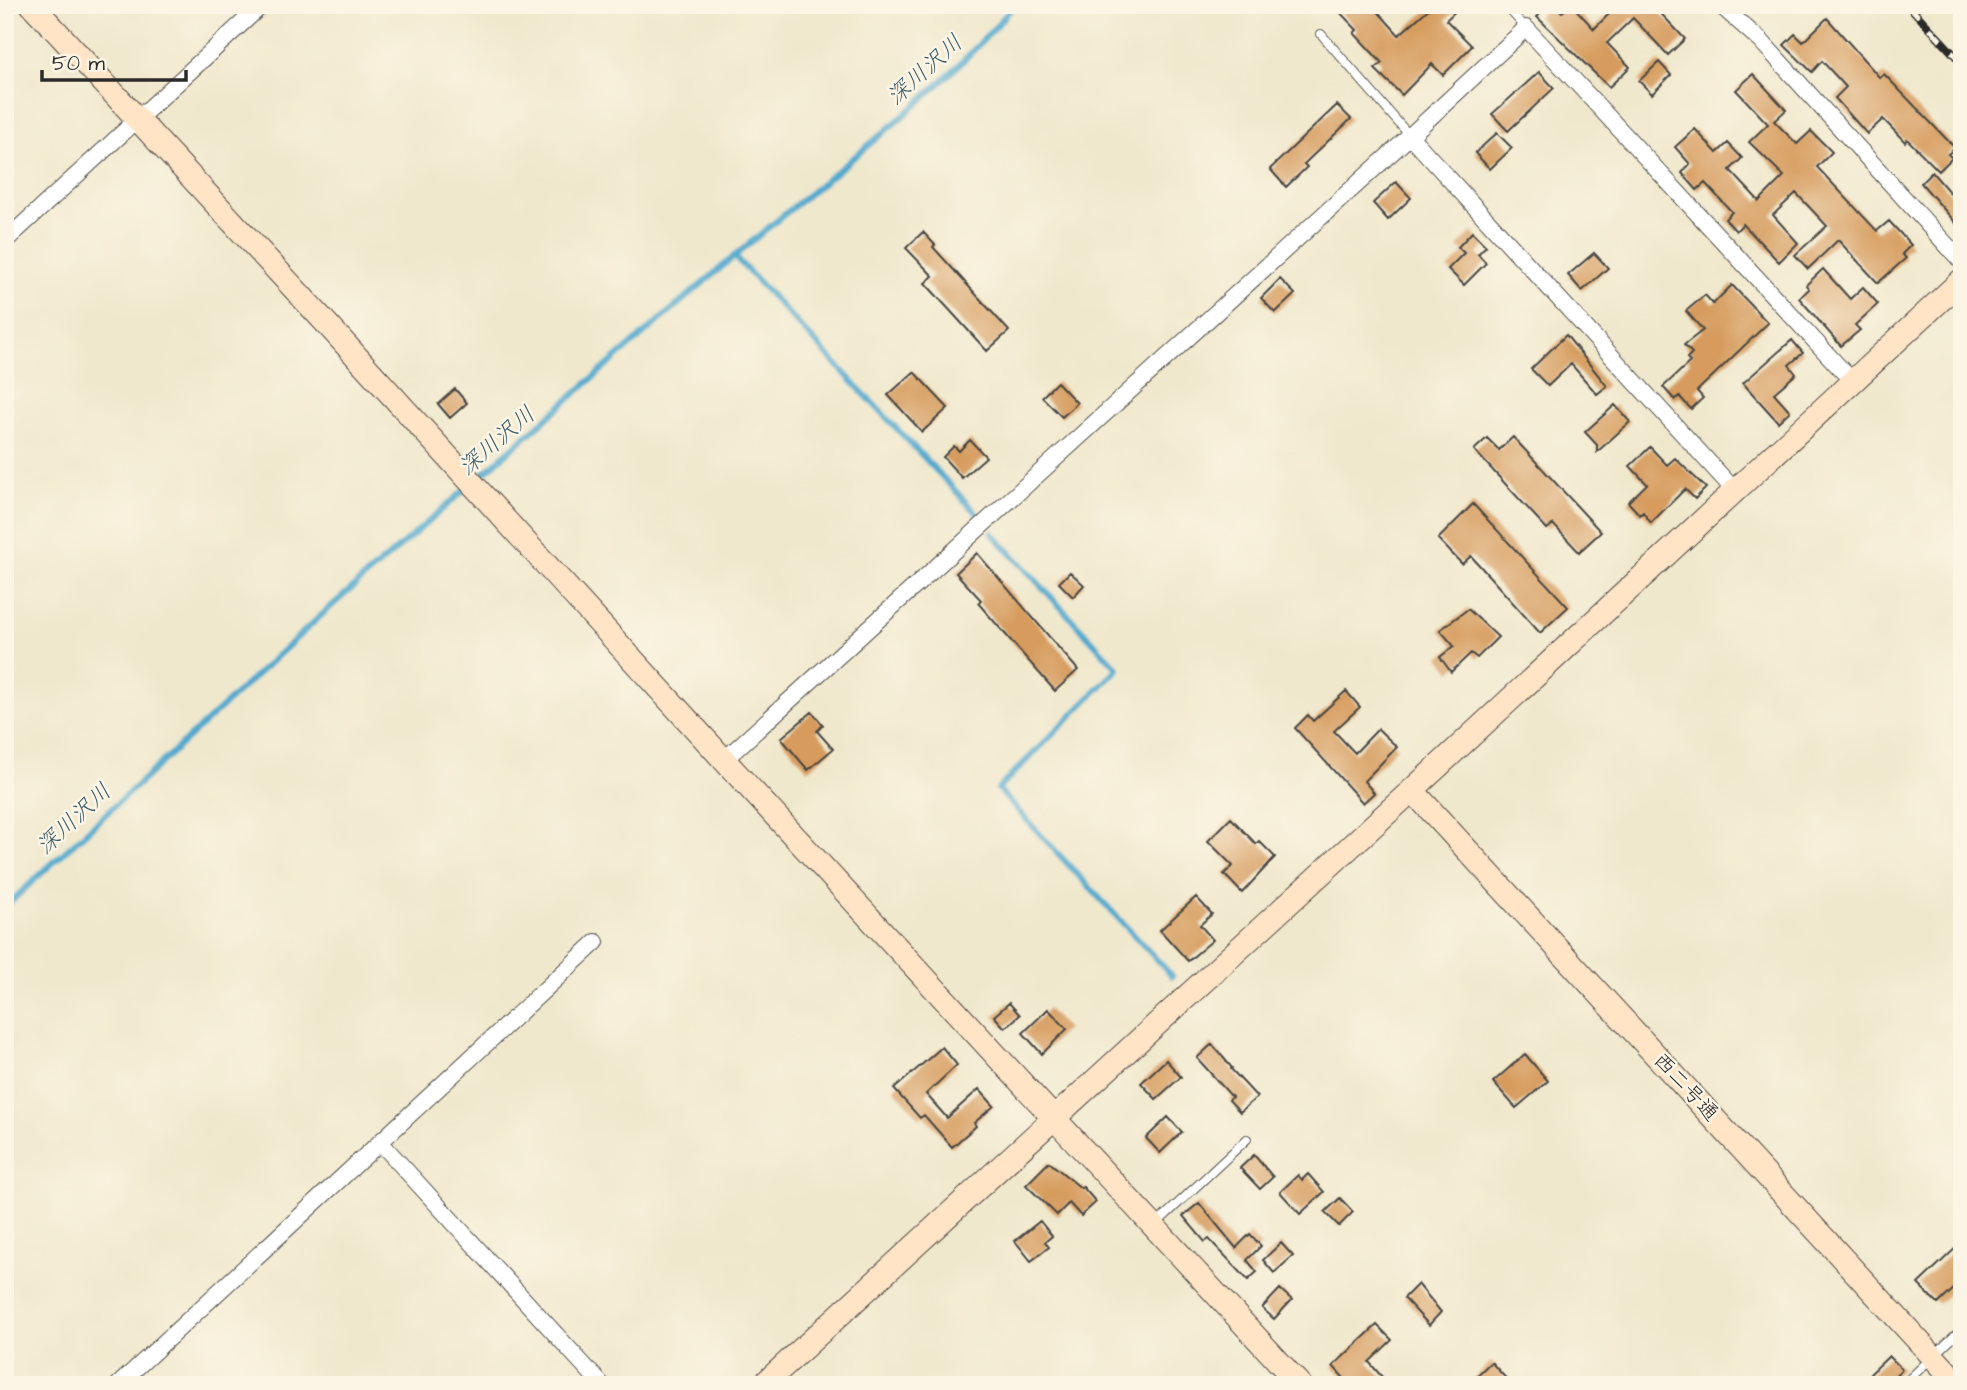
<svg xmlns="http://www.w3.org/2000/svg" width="1967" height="1390" font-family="'Architects Daughter','Klee One',sans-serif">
<rect width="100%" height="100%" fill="#fcf5e5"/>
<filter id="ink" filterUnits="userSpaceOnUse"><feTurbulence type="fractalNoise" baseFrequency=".0143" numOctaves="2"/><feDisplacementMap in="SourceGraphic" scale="14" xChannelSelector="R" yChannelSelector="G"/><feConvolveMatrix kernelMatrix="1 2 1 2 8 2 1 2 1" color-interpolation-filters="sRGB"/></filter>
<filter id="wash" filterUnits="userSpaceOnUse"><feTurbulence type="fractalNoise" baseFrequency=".00686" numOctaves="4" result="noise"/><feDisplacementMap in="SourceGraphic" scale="28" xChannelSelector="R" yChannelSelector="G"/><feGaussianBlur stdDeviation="1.57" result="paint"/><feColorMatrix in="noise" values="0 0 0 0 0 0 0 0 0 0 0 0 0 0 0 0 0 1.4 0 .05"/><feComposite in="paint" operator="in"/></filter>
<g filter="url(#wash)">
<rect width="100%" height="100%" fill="#f0e8cc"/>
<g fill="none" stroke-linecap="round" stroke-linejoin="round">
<path stroke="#51a9ce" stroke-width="6" d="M734,256L979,516
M476,480C575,394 673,307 774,223C856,154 946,88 1014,5
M992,533L1118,669L998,789L1172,976
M5,907L327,610L468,487"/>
</g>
<g id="blocks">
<path fill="#d69b5d" d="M1333,5H1372L1399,35L1433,5H1462L1446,20L1472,46L1443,75L1432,64L1402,95L1375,69L1382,63L1354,33L1357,30Z
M1548,5H1555L1562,12L1572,5L1594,29L1618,5H1653L1685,39L1668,55L1633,18L1607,43L1630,67L1609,87L1537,17Z
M1827,18L1880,78L1884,74L1955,148L1948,154L1952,158L1939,171L1907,139L1905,142L1883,119L1867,134L1835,98L1846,87L1822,61L1812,72L1784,45L1795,34L1803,42Z
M1659,62L1671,75L1652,94L1639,81Z
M1539,72L1554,88L1508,131L1492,114Z
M1753,74L1786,110L1774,121L1797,144L1811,131L1832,152L1817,167L1877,231L1889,221L1911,245L1902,254L1906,258L1878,283L1838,240L1808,269L1795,255L1827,226L1796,193L1773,215L1798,243L1779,262L1743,224L1736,231L1725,219L1732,212L1705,183L1697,190L1682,173L1690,164L1675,147L1695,129L1717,153L1728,143L1742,158L1730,170L1759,201L1784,176L1749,142L1768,124L1736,90Z
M1337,105L1351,119L1304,164L1307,167L1286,187L1270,169Z
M1497,133L1512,148L1490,169L1475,153Z
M1932,172L1962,207V230L1921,183Z
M1396,182L1411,198L1388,220L1373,203Z
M923,232L935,245L933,247L1009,331L987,351L925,283L933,276L906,248Z
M1472,232L1486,246L1478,254L1486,263L1464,285L1448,269L1464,253L1458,247Z
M1594,253L1608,268L1582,291L1568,275Z
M1823,269L1850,299L1863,287L1878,304L1855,325L1860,330L1841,346L1799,298L1809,289L1806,285Z
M1280,279L1295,294L1275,313L1261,298Z
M1732,285L1768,323L1697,391L1703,398L1691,409L1679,396L1675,400L1663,387L1690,362L1687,358L1692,353L1684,345L1703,330L1686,311L1705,295L1713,304Z
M1566,335L1607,386L1597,394L1571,364L1548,386L1531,369Z
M1792,340L1803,353L1789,365L1796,374L1774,393L1790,411L1778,422L1743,383Z
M914,372L948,408L922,432L888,395Z
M1057,382L1077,403L1062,417L1042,397Z
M455,389L467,403L450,418L438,404Z
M1615,405L1630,422L1597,452V445L1585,432Z
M1513,437L1601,532L1579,552L1553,524L1547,529L1474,450L1487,438L1499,450Z
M970,440L986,457L962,478L943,457L954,446L959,451Z
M1650,447L1667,465L1675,458L1706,488L1695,499L1685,489L1651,523L1643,512L1640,515L1628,502L1647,484L1630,466Z
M1473,504L1568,607L1540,633L1471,556L1462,564L1438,539Z
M977,553L1078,670L1055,691L978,603L981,600L956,573Z
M1070,572L1084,585L1073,597L1059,583Z
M1468,609L1498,637L1477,658L1471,653L1451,672L1440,657L1454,646L1440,630Z
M1346,691L1360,707L1334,731L1355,753L1378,729L1397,747L1364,781L1374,793L1363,803L1295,728L1308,715L1313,721Z
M812,712L823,725L817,731L833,749L808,770L781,738Z
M1231,818L1256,844L1259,841L1275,857L1242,893L1224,874L1233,866L1208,841Z
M1196,897L1212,914L1200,925L1213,940L1188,961L1160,930Z
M1009,1003L1020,1015L1005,1028L994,1016Z
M1048,1009L1067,1029L1042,1054L1023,1033Z
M1212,1044L1232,1068L1231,1069L1257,1097L1240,1112L1229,1100L1232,1097L1197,1058Z
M942,1047L957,1065L926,1094L947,1118L979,1089L994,1106L974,1123L976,1126L952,1147L924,1115L920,1118L894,1089Z
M1525,1054L1548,1081L1516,1108L1493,1082Z
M1166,1060L1181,1077L1156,1099L1141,1083Z
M1168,1117L1182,1132L1160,1153L1146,1138Z
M1254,1155L1273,1177L1260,1189L1240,1168Z
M1049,1162L1081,1188L1083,1187L1096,1202L1081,1216L1069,1203L1057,1215L1026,1185Z
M1308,1174L1324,1192L1300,1214L1280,1192L1298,1175L1302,1180Z
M1340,1198L1353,1212L1339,1226L1325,1212Z
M1199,1203L1236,1248L1250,1234L1261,1246L1247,1260L1257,1272L1248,1280L1209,1239L1205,1242L1183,1216Z
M1040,1221L1052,1236L1045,1242L1049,1247L1031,1261L1015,1241Z
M1962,1242V1281L1938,1304L1918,1284Z
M1281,1243L1293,1256L1274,1273L1263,1260Z
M1418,1284L1441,1312L1429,1325L1404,1298Z
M1280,1289L1292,1300L1274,1319L1262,1308Z
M1377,1325L1392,1340L1369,1362L1389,1385H1350L1333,1366Z
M1889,1356L1902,1369L1885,1385H1879L1870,1374Z
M1491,1362L1512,1385H1467Z"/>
</g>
</g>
<g filter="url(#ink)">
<use href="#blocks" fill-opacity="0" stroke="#494743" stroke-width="2"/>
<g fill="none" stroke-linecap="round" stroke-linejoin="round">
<defs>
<path id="lane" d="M1505,5L1526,28
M1321,34L1410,136
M1155,1225L1247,1139
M1903,1385L1962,1329"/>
<path id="street" d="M1720,5L1761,41L1962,262
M1410,136L1736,492
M5,241L262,5
M724,760L1410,136L1526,28L1852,381
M380,1142L602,1385
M118,1385L596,942"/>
<path id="secondary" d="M32,5L326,323L724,760L1300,1385
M1412,790L1959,1385
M763,1385L1434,770L1962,280"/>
</defs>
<use href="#lane" stroke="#494743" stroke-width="10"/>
<use href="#street" stroke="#494743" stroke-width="18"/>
<use href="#secondary" stroke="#494743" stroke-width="25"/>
<use href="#lane" stroke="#fff" stroke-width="8"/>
<use href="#street" stroke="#fff" stroke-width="16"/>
<use href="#secondary" stroke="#ffe4c6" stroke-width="23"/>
<defs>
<path id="rail" d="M1908,5L1962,63"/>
</defs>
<use href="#rail" stroke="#2b2b2b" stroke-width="8"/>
<use href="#rail" stroke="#fcf5e5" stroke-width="5" stroke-dasharray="16" stroke-linecap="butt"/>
</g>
</g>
<g text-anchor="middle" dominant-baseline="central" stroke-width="5" stroke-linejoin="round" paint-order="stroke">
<g font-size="21" fill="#2b2b2b" stroke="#fcf5e5">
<text transform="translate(1686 1087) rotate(47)">西二号通</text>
</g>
<g font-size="23" font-style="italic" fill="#3a5d6c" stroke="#fcf5e5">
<text transform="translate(925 70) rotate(-42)">深川沢川</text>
<text transform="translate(497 441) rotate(-41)">深川沢川</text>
<text transform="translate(74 819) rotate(-43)">深川沢川</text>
</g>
</g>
<rect width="1967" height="1390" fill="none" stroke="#fcf5e5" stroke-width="28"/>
<path d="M42 70v10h144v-10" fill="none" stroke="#2b2b2b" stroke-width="3.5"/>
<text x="52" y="70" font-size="21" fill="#2b2b2b" stroke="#fcf5e5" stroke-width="5" paint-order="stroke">50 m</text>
</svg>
